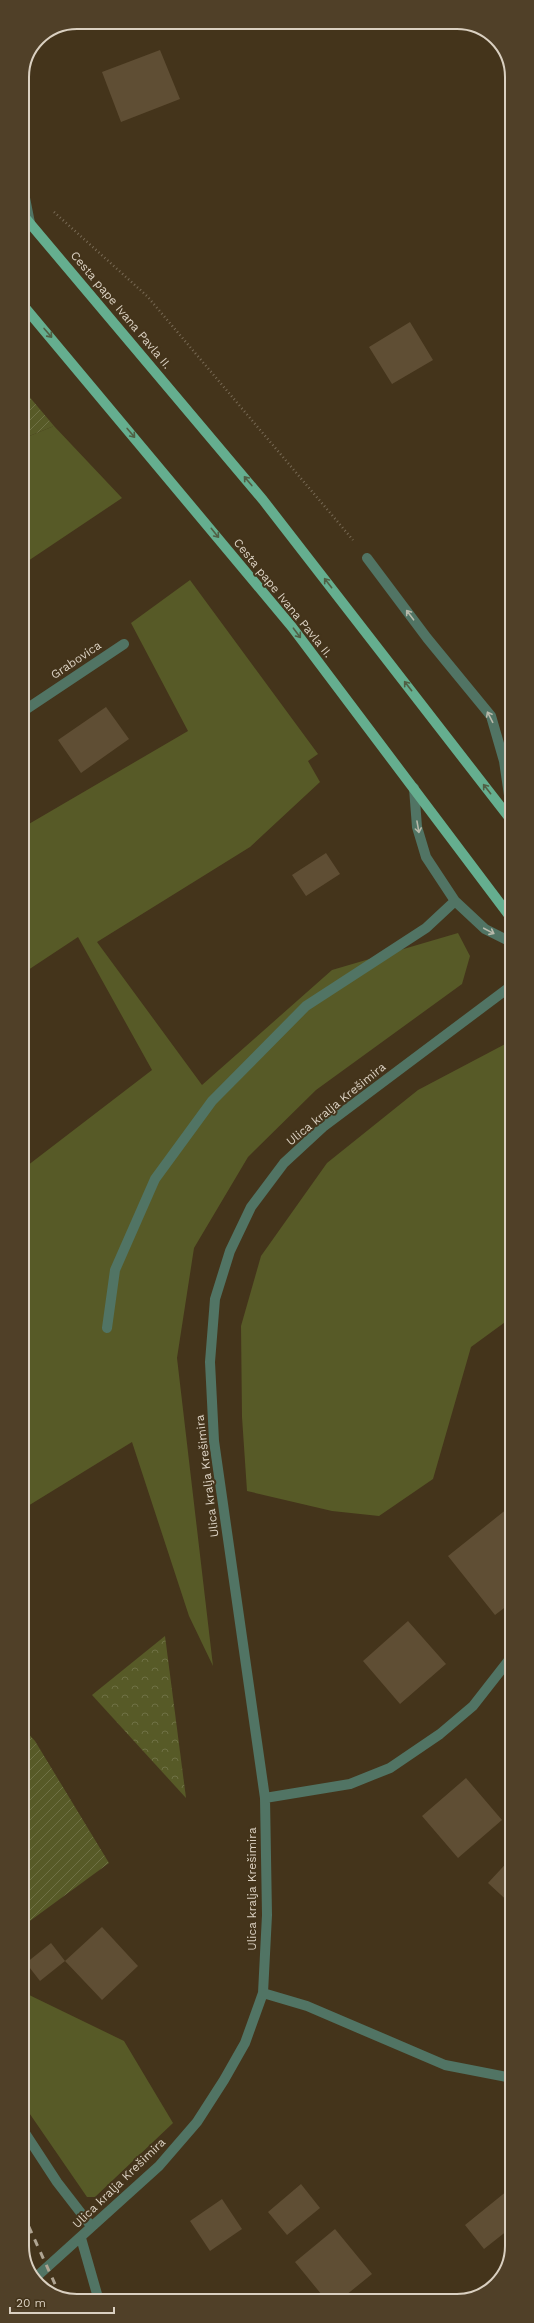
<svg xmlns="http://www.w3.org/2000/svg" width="534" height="2323" font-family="'Work Sans',sans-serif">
<defs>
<pattern id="forest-crowns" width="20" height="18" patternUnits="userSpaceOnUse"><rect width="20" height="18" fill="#575a27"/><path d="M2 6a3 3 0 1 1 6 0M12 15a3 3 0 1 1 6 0" fill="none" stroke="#6f7145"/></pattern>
<pattern id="garden-furrows" width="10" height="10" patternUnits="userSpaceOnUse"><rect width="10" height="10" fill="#575a27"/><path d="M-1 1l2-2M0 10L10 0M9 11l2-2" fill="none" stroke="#6f7145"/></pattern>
</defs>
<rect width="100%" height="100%" fill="#44341b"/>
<path fill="#575a27" d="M54,426L122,498L22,565V439Z
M190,580L318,754L308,761L320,782L250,847L97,942L202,1085L332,970L458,933L470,956L462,984L316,1090L248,1157L194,1248L177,1358L213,1666L189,1616L132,1442L23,1509V1169L152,1070L78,937L22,974V828L188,731L131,623Z
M511,1041L512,1317L471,1347L433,1479L379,1516L332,1511L247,1491L242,1417L241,1326L261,1256L327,1163L418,1090Z
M23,1992L124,2041L173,2123L95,2197H87L23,2104Z"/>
<path fill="url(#forest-crowns)" d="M165,1636L186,1798L92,1695Z"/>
<path fill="url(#garden-furrows)" d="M22,388L54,426L22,439Z
M23,1728L35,1741L109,1863L23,1926Z"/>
<path fill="#5f4e34" d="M160,50L180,99L121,122L102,72Z
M410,322L433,360L392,384L369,347Z
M106,707L129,739L81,773L58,740Z
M326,853L340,874L306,896L292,875Z
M512,1505V1602L495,1615L448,1556Z
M408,1621L446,1664L400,1704L363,1661Z
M466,1778L502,1820L458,1858L422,1816Z
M512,1857V1905L488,1883Z
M102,1927L138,1966L102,2000L65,1961Z
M51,1943L65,1961L40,1981L26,1963Z
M301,2184L320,2208L287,2235L268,2212Z
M512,2187V2227L484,2249L465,2225Z
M222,2199L242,2229L210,2251L190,2221Z
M335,2229L372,2274L340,2300H326L295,2262Z"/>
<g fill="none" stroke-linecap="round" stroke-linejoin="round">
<path stroke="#796b56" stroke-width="2.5" stroke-dasharray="1 3" stroke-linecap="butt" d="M54,212L147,296L353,540"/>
<path stroke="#517464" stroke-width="10" d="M22,183L30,223
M367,558L427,638L491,716L504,761L511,809
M22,712L124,644
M414,788L417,827L426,857L455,901L485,929L511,942
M107,1328L115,1270L155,1179L212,1101L306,1006L426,928L455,901
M265,1798L350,1784L390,1768L440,1734L473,1706L512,1656
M263,1993L307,2006L445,2065L512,2078
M23,2130L57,2182L91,2226
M81,2238L99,2301
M35,2278L159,2166L197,2122L224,2080L245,2043L263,1993L267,1915L265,1798L214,1441L210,1362L215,1299L230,1251L251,1207L284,1163L323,1127L511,986"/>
<path stroke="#65ae8f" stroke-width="10" d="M22,214L263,500L511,820
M22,304L292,627L511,918"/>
<path stroke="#afa492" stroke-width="3" stroke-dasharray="7 7" stroke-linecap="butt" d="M23,2214L60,2295"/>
</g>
<defs><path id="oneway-shaft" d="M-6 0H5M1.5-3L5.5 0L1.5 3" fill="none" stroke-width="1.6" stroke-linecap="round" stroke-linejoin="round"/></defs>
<g stroke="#505f44">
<use href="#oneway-shaft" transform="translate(48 333) rotate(49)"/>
<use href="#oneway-shaft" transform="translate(131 433) rotate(50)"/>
<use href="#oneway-shaft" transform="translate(248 481) rotate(-130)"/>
<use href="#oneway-shaft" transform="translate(215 533) rotate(51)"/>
<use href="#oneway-shaft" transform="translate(328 583) rotate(-128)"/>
<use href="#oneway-shaft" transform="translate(297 633) rotate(53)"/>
<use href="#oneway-shaft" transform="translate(408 686) rotate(-128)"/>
<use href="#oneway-shaft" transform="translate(487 789) rotate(-128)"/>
</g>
<g stroke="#b8b9aa">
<use href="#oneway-shaft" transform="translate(410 615) rotate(-127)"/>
<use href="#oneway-shaft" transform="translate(490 717) rotate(-117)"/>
<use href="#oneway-shaft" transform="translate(418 827) rotate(80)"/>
<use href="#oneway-shaft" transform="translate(489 931) rotate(28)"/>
</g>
<g text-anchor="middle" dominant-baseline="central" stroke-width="4" stroke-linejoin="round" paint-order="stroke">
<g font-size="12" fill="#dad0c1" stroke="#44341b">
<text transform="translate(121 310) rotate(50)">Cesta pape Ivana Pavla II.</text>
<text transform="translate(283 598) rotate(51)">Cesta pape Ivana Pavla II.</text>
<text transform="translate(76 660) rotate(-34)">Grabovica</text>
<text transform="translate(336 1104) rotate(-39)">Ulica kralja Krešimira</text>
<text transform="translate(207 1476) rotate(-97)">Ulica kralja Krešimira</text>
<text transform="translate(252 1889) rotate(-90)">Ulica kralja Krešimira</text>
<text transform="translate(119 2183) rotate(-44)">Ulica kralja Krešimira</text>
</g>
</g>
<path d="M0 0H534V2323H0ZM77 29H457A48 48 0 0 1 505 77V2246A48 48 0 0 1 457 2294H77A48 48 0 0 1 29 2246V77A48 48 0 0 1 77 29Z" fill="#504028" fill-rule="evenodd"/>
<path fill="none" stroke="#dad0c1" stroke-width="2" d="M77 29H457A48 48 0 0 1 505 77V2246A48 48 0 0 1 457 2294H77A48 48 0 0 1 29 2246V77A48 48 0 0 1 77 29Z"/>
<path d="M10 2307v6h104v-6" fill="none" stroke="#dad0c1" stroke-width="2"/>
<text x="16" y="2307" font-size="12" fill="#dad0c1" stroke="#44341b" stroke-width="3" paint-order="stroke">20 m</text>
</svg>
